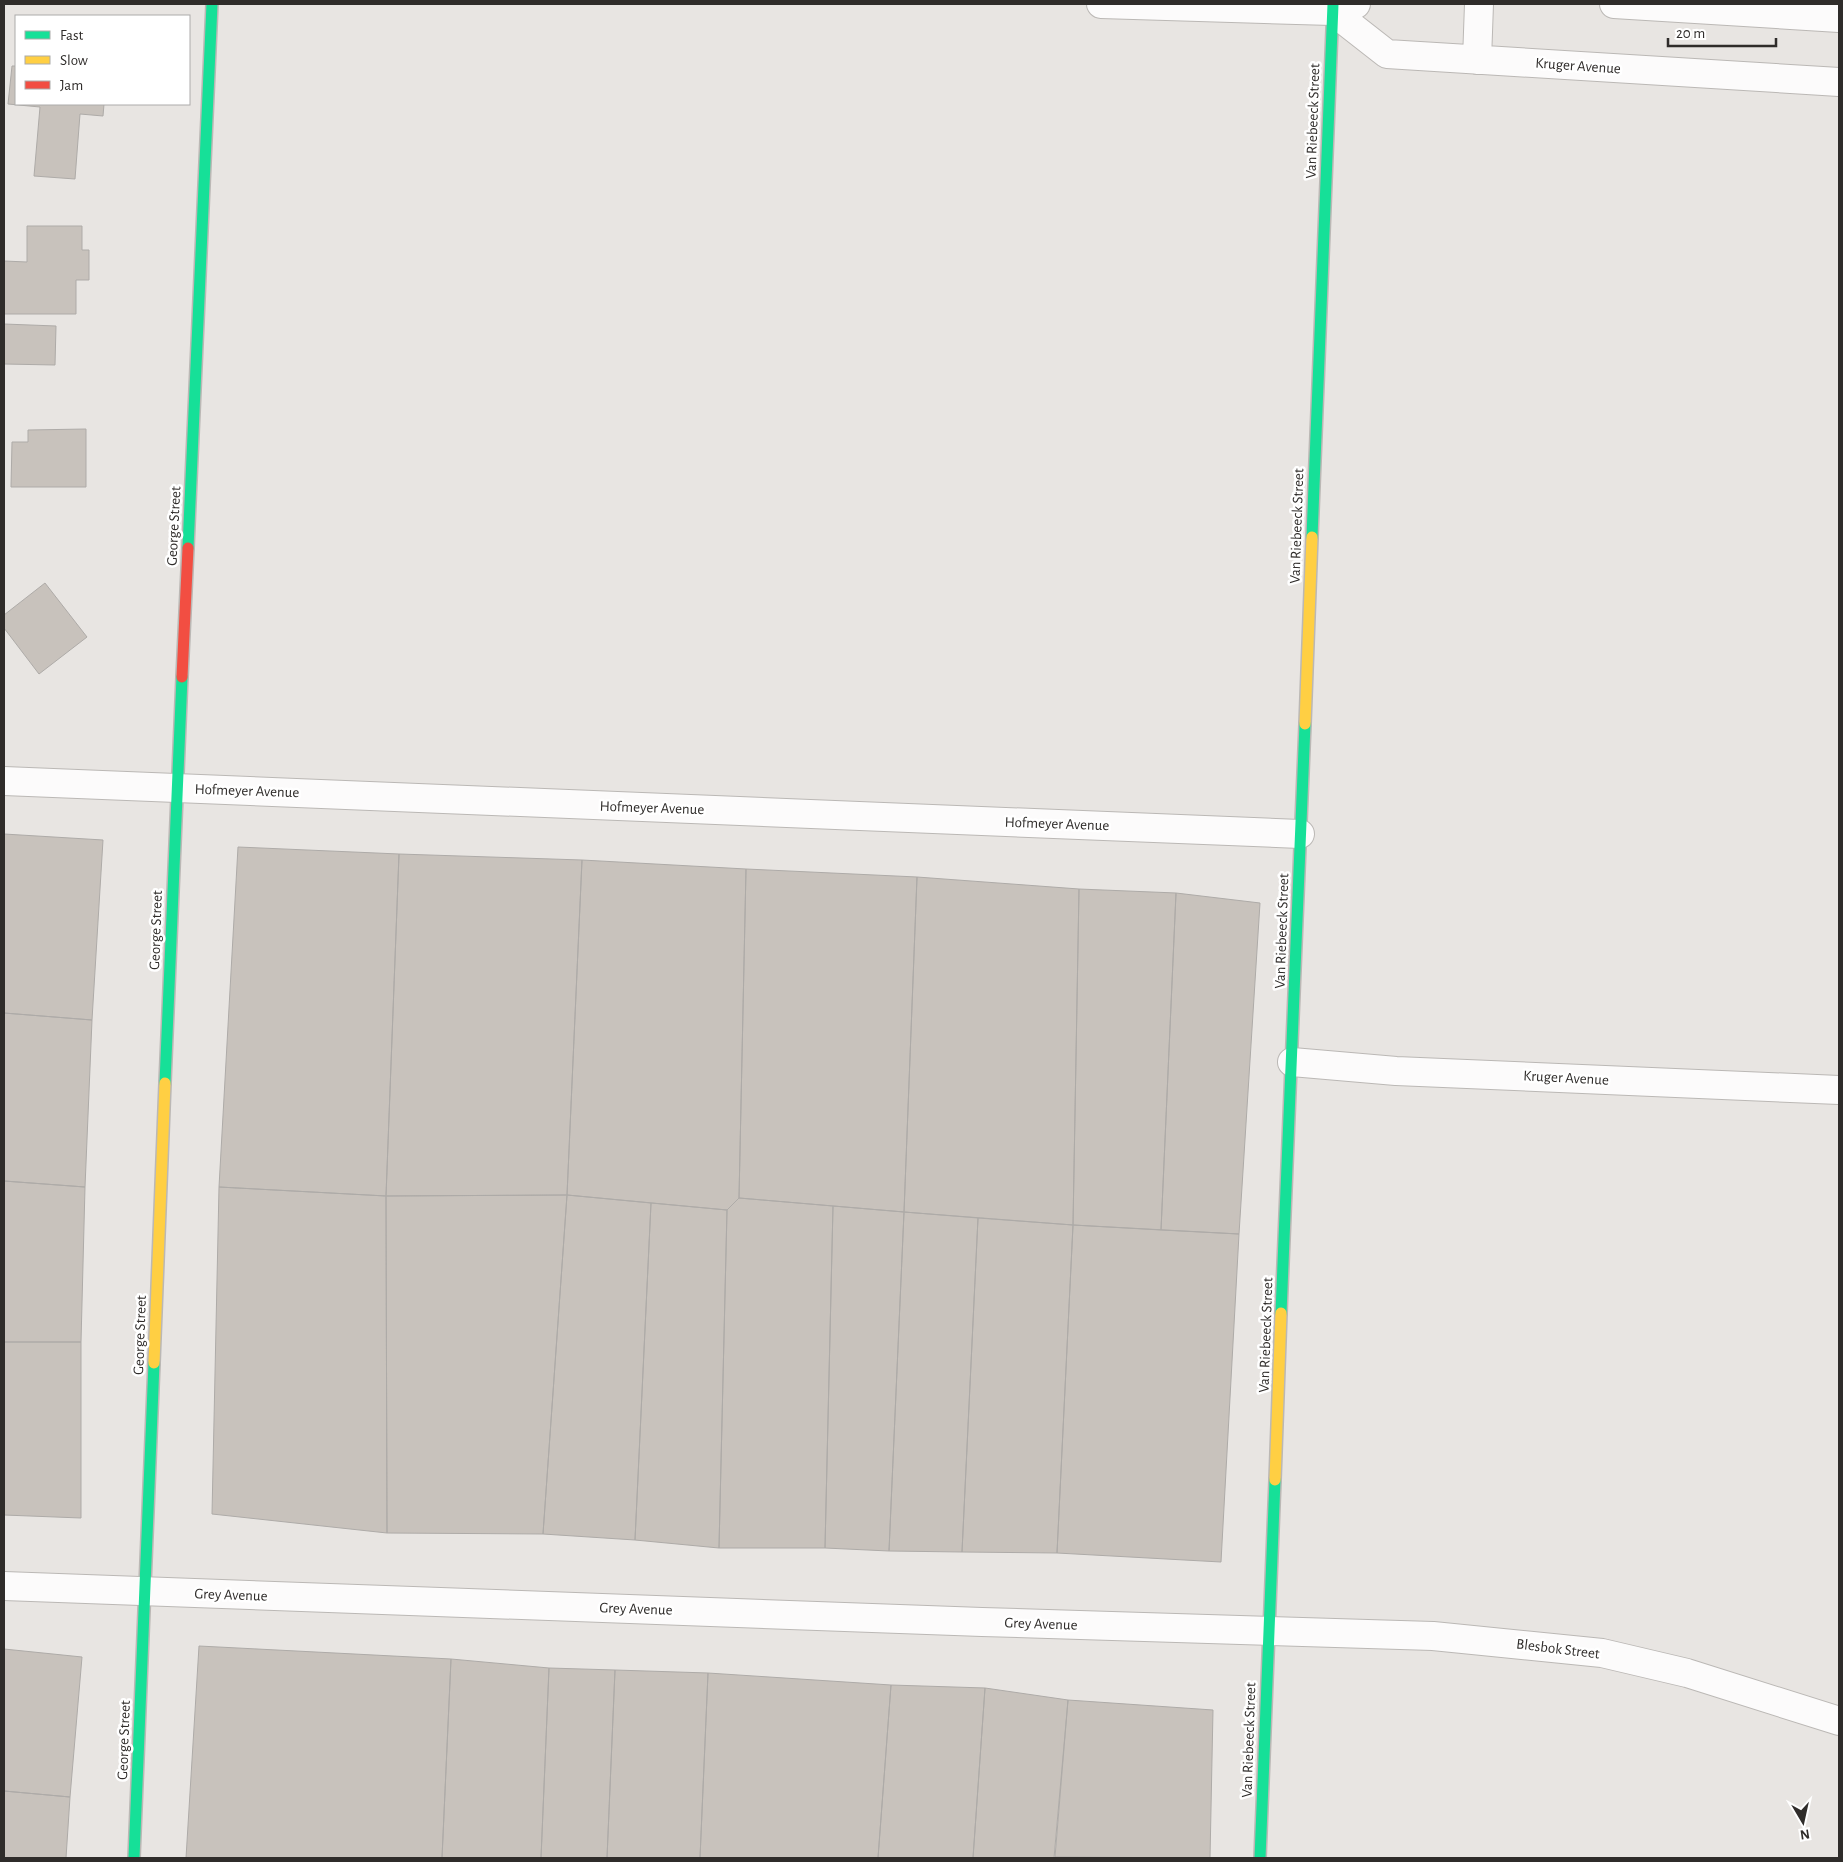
<svg xmlns="http://www.w3.org/2000/svg" width="1843" height="1862" font-family="'Alegreya Sans',sans-serif">
<rect width="100%" height="100%" fill="#e8e5e2"/>
<path fill="#c8c2bc" stroke="#aeaba8" d="M12,66H16V104H104L103,116L80,114L75,179L34,176L40,107L8,104Z
M27,226H82V250H89V280H76V314H4V261L27,262Z
M4,324L56,326L55,365L4,364Z
M86,429V487H11L12,442H28V430Z
M45,583L87,637L39,674L4,628V615Z
M4,834L103,840L92,1020L4,1013Z
M238,847L399,854L386,1196L219,1187Z
M399,854L582,860L567,1195L386,1196Z
M582,860L746,869L739,1198L727,1210L567,1195Z
M746,869L917,877L904,1212L739,1198Z
M917,877L1079,889L1073,1225L904,1212Z
M1079,889L1176,893L1161,1230L1073,1225Z
M1176,893L1260,903L1239,1234L1161,1230Z
M4,1013L92,1020L85,1187L4,1181Z
M4,1181L85,1187L81,1342H4Z
M219,1187L386,1196L387,1533L212,1514Z
M567,1195L651,1203L635,1540L543,1534Z
M567,1195L543,1534L387,1533L386,1196Z
M739,1198L833,1206L825,1548H719L727,1210Z
M651,1203L727,1210L719,1548L635,1540Z
M833,1206L904,1212L889,1551L825,1548Z
M904,1212L978,1218L962,1552L889,1551Z
M978,1218L1073,1225L1057,1553L962,1552Z
M1073,1225L1239,1234L1221,1562L1057,1553Z
M4,1342H81V1518L4,1515Z
M199,1646L451,1659L442,1858H186Z
M4,1649L82,1657L70,1797L4,1791Z
M451,1659L549,1668L541,1858H442Z
M549,1668L615,1670L607,1858H541Z
M615,1670L708,1673L700,1858H607Z
M708,1673L891,1685L878,1858H700Z
M891,1685L985,1688L973,1858H878Z
M985,1688L1068,1700L1054,1858H973Z
M1068,1700L1213,1710L1210,1858L1055,1857Z
M4,1791L70,1797L66,1858H4Z"/>
<g fill="none" stroke-linecap="round" stroke-linejoin="round">
<defs>
<path id="street" d="M1101,4L1332,11L1356,4
M1614,4L1839,18
M1332,11L1387,54L1839,82
M1477,60L1479,4
M4,781L1300,834
M1292,1062L1396,1071L1839,1090
M4,1586L982,1622L1433,1636L1602,1653L1687,1673L1839,1721"/>
<path id="fast" d="M1312,537L1333,4
M188,548L212,4
M165,1083L182,677
M1281,1313L1305,724
M134,1858L154,1363
M1260,1858L1275,1480"/>
<path id="slow" d="M1305,724L1312,537
M154,1363L165,1083
M1275,1480L1281,1313"/>
<path id="jam" d="M182,677L188,548"/>
</defs>
<use href="#street" stroke="#bbb8b5" stroke-width="30"/>
<use href="#fast" stroke="#bbb8b5" stroke-width="14"/>
<use href="#slow" stroke="#bbb8b5" stroke-width="14"/>
<use href="#jam" stroke="#bbb8b5" stroke-width="14"/>
<use href="#street" stroke="#fcfbfb" stroke-width="28"/>
<use href="#fast" stroke="#16e098" stroke-width="11"/>
<use href="#slow" stroke="#ffcf43" stroke-width="11"/>
<use href="#jam" stroke="#f24e42" stroke-width="11"/>
</g>
<g text-anchor="middle" dominant-baseline="central" stroke-width="5" stroke-linejoin="round" paint-order="stroke">
<g font-size="15" fill="#2f2c2a" stroke="#fff">
<text transform="translate(1578 66) rotate(4)">Kruger Avenue</text>
<text transform="translate(1313 121) rotate(-88)">Van Riebeeck Street</text>
<text transform="translate(174 526) rotate(-87)">George Street</text>
<text transform="translate(1297 526) rotate(-88)">Van Riebeeck Street</text>
<text transform="translate(247 791) rotate(2)">Hofmeyer Avenue</text>
<text transform="translate(652 808) rotate(2)">Hofmeyer Avenue</text>
<text transform="translate(1057 824) rotate(2)">Hofmeyer Avenue</text>
<text transform="translate(156 930) rotate(-88)">George Street</text>
<text transform="translate(1282 931) rotate(-88)">Van Riebeeck Street</text>
<text transform="translate(1566 1078) rotate(3)">Kruger Avenue</text>
<text transform="translate(140 1335) rotate(-88)">George Street</text>
<text transform="translate(1266 1335) rotate(-88)">Van Riebeeck Street</text>
<text transform="translate(231 1595) rotate(2)">Grey Avenue</text>
<text transform="translate(636 1609) rotate(2)">Grey Avenue</text>
<text transform="translate(1041 1624) rotate(2)">Grey Avenue</text>
<text transform="translate(1558 1649) rotate(7)">Blesbok Street</text>
<text transform="translate(124 1740) rotate(-88)">George Street</text>
<text transform="translate(1249 1740) rotate(-88)">Van Riebeeck Street</text>
</g>
</g>
<rect width="1843" height="1862" fill="none" stroke="#2f2c2a" stroke-width="10"/>
<rect x="15" y="15" width="175" height="90" fill="#ffffff" stroke="#acabaa"/>
<rect x="25" y="31" width="25" height="8" fill="#16e098" stroke="#acabaa"/>
<text x="60" y="40" font-size="15" fill="#2f2c2a">Fast</text>
<rect x="25" y="56" width="25" height="8" fill="#ffcf43" stroke="#acabaa"/>
<text x="60" y="65" font-size="15" fill="#2f2c2a">Slow</text>
<rect x="25" y="81" width="25" height="8" fill="#f24e42" stroke="#acabaa"/>
<text x="60" y="90" font-size="15" fill="#2f2c2a">Jam</text>
<g transform="translate(1803 1822) rotate(171)" stroke="#ffffff" stroke-width="4" paint-order="stroke">
<path d="M0-4L9 19L0 12L-9 19Z" fill="#2f2c2a"/>
<text y="-8" font-size="14" font-weight="bold" text-anchor="middle" fill="#2f2c2a">N</text>
</g>
<path d="M1668 38v8h108v-8" fill="none" stroke="#2f2c2a" stroke-width="2.5"/>
<text x="1676" y="38" font-size="15" fill="#2f2c2a" stroke="#ffffff" stroke-width="4" paint-order="stroke">20 m</text>
</svg>
